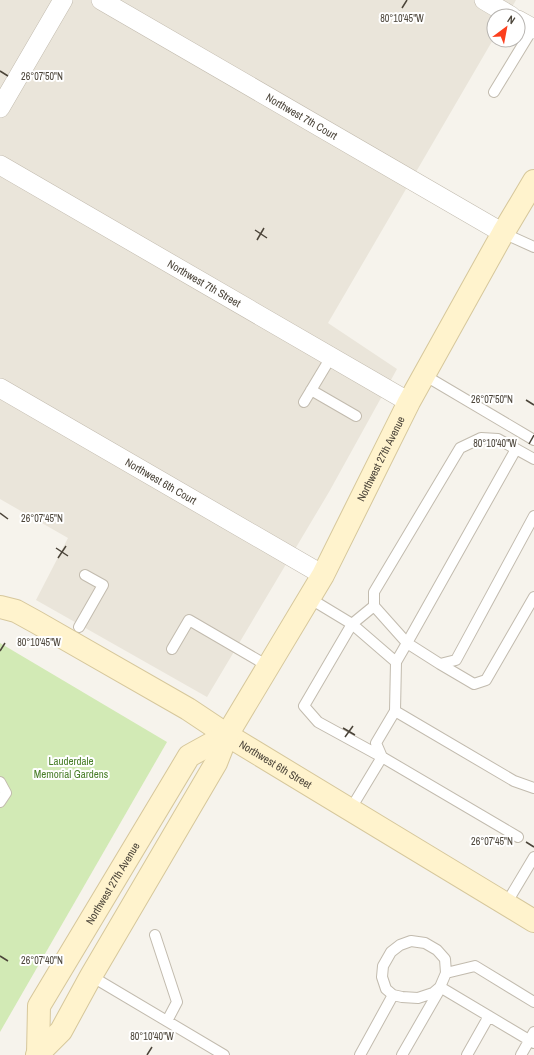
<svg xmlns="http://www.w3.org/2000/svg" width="534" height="1055" font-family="'Archivo Narrow',sans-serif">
<rect width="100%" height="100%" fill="#f6f3ec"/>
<path fill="#eae5da" d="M0,0H516L507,16H494V38L328,323L397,369L329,492L207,697L36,600L68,538L0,499Z"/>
<path fill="#d2eab5" d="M0,643L167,742L0,1032Z"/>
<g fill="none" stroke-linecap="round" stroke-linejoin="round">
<defs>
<path id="lane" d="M494,92L533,28
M503,233L534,247
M424,375L534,440
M311,390L356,416
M304,402L331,357
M534,459L498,439L481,438L460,448L374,592V606L407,643L440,664L456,660L534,516
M309,598L352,624L396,662L395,711L376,743L382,757
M374,606L352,624L304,706L318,722L382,757
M79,627L103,585L85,575
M172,649L189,620L268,666
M396,662L407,643L516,449
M440,664L474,684L486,680L534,597
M395,711L514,781L534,788
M0,782L6,793L0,802
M350,810L382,757L518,837
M506,904L534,857
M155,935L177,1002L167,1021
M446,973L475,966L534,1002
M91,976L224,1055
M440,987L433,993L418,998L402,997L393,995L386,989L382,977L383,966L391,952L400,945L411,941L425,943L437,950L445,959L446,973L440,987L534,1043
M360,1055L393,995
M402,1055L440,989
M467,1055L489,1016
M521,1055L534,1032"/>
<g id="street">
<path id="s1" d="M101,0L503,233"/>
<path d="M484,0L511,16"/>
<path d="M518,20L534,29"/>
<path d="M0,108L63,0"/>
<path id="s2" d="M0,165L409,402"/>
<path id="s3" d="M0,388L323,575"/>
</g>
<g id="secondary">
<path id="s4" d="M0,607L16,611L36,622L188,709L227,735L534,921"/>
<path id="s5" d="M38,1054L39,1006L189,756L227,735"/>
<path id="s6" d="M37,1055L61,1031L91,976L216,763L227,735L323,575L409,402L503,233L534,181"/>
</g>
</defs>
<use href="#lane" stroke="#c2bbae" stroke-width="12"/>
<use href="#street" stroke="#c2bbae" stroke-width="20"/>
<use href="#secondary" stroke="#d6c79b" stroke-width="24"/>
<use href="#lane" stroke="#fff" stroke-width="10"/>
<use href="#street" stroke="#fff" stroke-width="19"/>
<use href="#secondary" stroke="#fff3cd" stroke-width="22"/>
</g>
<path fill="none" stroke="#4b4439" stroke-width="1.5" d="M402,8L407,0M0,71L8,76M255,230L267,238M257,240L264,228M526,400L534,405M529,444L534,435M0,513L8,519M56,548L68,556M58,558L66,546M0,651L5,643M343,728L355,735M345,737L353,726M526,842L534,847M0,956L8,961M147,1055L152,1047"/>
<g text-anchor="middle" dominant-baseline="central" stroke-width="4" stroke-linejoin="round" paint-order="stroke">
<g font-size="11" fill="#4b4439" stroke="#fff">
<text stroke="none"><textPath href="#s1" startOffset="232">Northwest 7th Court</textPath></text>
<text stroke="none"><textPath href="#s2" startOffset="236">Northwest 7th Street</textPath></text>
<text stroke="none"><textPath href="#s6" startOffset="690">Northwest 27th Avenue</textPath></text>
<text stroke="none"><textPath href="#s3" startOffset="186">Northwest 6th Court</textPath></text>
<text stroke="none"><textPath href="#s4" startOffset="318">Northwest 6th Street</textPath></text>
<text stroke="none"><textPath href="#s5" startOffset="191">Northwest 27th Avenue</textPath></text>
</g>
<g font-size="11" fill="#4a7f2a" stroke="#fff">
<text x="71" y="761">Lauderdale<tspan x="71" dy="13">Memorial Gardens</tspan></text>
</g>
</g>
<g font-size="10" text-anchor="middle" fill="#4b4439" stroke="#fff" stroke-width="4" stroke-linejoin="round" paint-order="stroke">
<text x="402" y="22">80°10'45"W</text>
<text x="42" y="80">26°07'50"N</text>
<text x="492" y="403">26°07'50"N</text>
<text x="495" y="447">80°10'40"W</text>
<text x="42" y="522">26°07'45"N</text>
<text x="39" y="646">80°10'45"W</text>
<text x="492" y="845">26°07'45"N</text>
<text x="42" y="964">26°07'40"N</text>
<text x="152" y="1040">80°10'40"W</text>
</g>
<g transform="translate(506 28) rotate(32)"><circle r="19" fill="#ffffff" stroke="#b7b4b0"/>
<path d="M0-3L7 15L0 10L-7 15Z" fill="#fc3f1d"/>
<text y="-6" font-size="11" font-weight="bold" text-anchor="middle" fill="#4b4439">N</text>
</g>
</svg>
